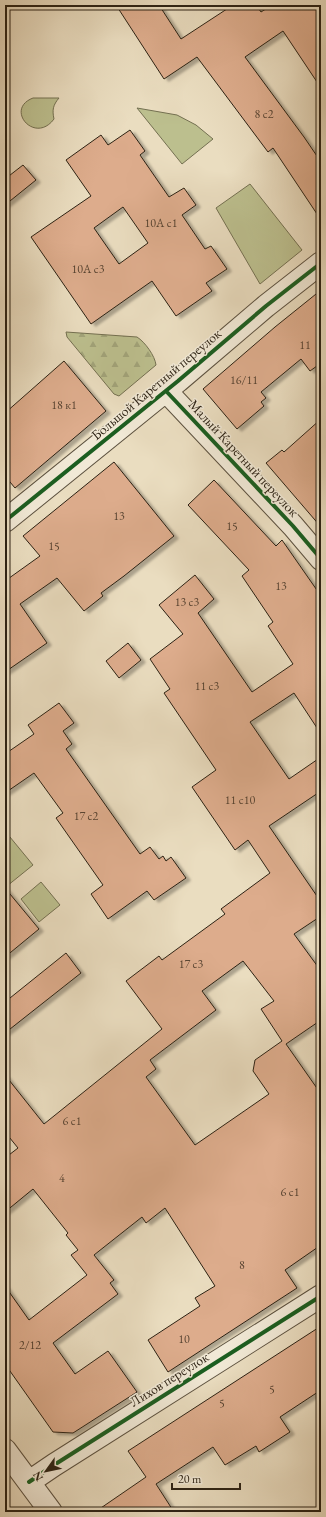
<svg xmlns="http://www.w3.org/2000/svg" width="326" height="1517" font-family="'EB Garamond',serif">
<defs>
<pattern id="forest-firs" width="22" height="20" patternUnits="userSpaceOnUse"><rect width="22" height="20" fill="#bcbf8e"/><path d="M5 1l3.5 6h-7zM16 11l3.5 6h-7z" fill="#a2a47a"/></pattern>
<filter id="shadow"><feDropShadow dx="4.5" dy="2.5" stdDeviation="1" flood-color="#0004"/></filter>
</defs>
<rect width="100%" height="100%" fill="#eaddc0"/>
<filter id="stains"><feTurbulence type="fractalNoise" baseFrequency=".005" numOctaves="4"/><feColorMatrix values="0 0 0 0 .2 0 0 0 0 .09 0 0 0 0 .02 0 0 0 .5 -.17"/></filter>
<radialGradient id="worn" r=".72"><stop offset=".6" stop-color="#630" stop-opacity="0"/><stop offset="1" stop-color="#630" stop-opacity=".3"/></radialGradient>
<path fill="#bcbf8e" stroke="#747051" d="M33,98H59C53,105 52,110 54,119C35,145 4,109 33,98Z
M137,108L177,115L196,125L213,139L182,164Z
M250,184L302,250L260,284L216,208Z
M5,831L33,865L7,886L5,884Z
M41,882L60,905L39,922L21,899Z"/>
<path fill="url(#forest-firs)" stroke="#747051" d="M66,332L137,337C145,342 155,356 156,365L119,396L114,394L67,337Z"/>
<path fill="#ddac8c" stroke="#2c2214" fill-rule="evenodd" filter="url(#shadow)" d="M116,5H159L181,39L233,5H256L261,12L272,5H321V88L283,31L245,57L304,137L321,162V220L273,148L268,152L197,57L164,79Z
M130,130L145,151L140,155L169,197L184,188L196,205L182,215L205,249L211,246L227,269L206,283L212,291L176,316L152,281L91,324L31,237L91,196L66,160L101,135L108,145ZM123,207L148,243L119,264L94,228Z
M23,165L36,180L5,205V179Z
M321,290V363L310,371L301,359L261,392L266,398L261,402L264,406L237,429L203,389L275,327Z
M64,361L106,411L15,488L5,476V413Z
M321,419V527L266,463L282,450L284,452Z
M114,462L174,536L124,576L101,593L103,596L84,611L57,578L20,604L47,643L5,672V581L40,556L23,536Z
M214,480L276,546L282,540L321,596V734L294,693L250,722L289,779L321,757V791L269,826L321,902V916L294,934L321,971V1020L286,1044L321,1094V1245L285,1270L297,1288L168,1372L148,1340L200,1306L195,1298L215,1286L165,1208L146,1223L142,1217L94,1255L114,1280L110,1283L118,1294L53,1343L75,1374L108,1351L137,1392L73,1433L53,1432L5,1364V1286L29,1320L87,1275L71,1255L78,1250L66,1235L68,1233L33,1189L5,1212V1158L18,1148L5,1132V1075L44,1124L162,1029L126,981L159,956L162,960L225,914L221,909L270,873L248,840L235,850L192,787L216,770L164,693L170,689L150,659L183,634L159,605L195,575L214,599L198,613L252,692L293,664L268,626L273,622L242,576L249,570L188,505ZM243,961L274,1001L261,1009L282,1041L255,1060L253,1071L269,1094L195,1145L146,1077L156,1069L150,1060L216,1010L202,991Z
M128,643L141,660L119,678L106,661Z
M59,703L74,723L63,731L72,744L66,749L140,854L150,847L159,859L163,856L166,861L171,857L186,878L154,900L147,891L108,919L91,894L103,885L56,818L63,813L34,773L5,793V754L34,734L28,725Z
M5,888L39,929L5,957Z
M66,953L81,973L5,1033V1002Z
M321,1326V1390L280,1417L290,1432L259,1452L256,1446L225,1465L213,1447L156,1484L174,1512H95L146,1477L128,1451Z"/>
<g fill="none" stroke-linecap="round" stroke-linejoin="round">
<defs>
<path id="street" d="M166,391L293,526L321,559
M5,521L178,381L266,306L321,263
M5,1450L51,1512
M29,1482L54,1465L321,1296"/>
</defs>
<use href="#street" stroke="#5c513f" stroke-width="24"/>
<use href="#street" stroke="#f1e9d6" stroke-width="22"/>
<defs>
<path id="cycleway" d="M166,391L293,526L321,559
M5,521L178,381L266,306L321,263
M29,1482L54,1465L321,1296"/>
</defs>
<use href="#cycleway" stroke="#f1e9d6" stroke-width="6"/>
<use href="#cycleway" stroke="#1b5e20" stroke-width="4"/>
</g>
<g text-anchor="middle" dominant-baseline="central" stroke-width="3" stroke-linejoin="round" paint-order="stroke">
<g font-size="12" fill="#584432">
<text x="264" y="114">8 с2</text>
<text x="161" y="223">10А с1</text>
<text x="88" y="269">10А с3</text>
<text x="305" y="345">11</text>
<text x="244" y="380">16/11</text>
<text x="64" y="405">18 к1</text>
<text x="119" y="516">13</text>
<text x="232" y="526">15</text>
<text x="54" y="546">15</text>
<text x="281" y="586">13</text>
<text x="187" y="602">13 с3</text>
<text x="207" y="686">11 с3</text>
<text x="240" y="800">11 с10</text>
<text x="86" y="816">17 с2</text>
<text x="191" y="964">17 с3</text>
<text x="72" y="1121">6 с1</text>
<text x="62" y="1178">4</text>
<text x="290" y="1192">6 с1</text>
<text x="242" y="1265">8</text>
<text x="184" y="1339">10</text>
<text x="30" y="1345">2/12</text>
<text x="272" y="1389">5</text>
<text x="222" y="1403">5</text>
</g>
<g font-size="14" fill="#2c2214" stroke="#f1e9d6">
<text transform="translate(156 384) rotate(-40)">Большой Каретный переулок</text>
<text transform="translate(244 458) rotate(47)">Малый Каретный переулок</text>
<text transform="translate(169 1379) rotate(-32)">Лихов переулок</text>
</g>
</g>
<rect width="326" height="1517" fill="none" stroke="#eaddc0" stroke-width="20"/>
<rect x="6" y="6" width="314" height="1505" fill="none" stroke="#2c2214" stroke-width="2"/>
<rect x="10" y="10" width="306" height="1497" fill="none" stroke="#2c2214"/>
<g transform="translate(46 1471) rotate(237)" stroke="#f1e9d6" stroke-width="3" paint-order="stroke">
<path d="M0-3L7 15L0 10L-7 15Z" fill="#2c2214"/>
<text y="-6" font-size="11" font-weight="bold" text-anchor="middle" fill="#2c2214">N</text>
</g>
<path d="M172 1483v6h68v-6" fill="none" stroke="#2c2214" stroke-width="2"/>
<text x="178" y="1483" font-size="12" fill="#2c2214" stroke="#f1e9d6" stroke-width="3" paint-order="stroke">20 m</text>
<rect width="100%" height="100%" filter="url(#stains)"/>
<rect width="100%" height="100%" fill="url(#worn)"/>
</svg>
